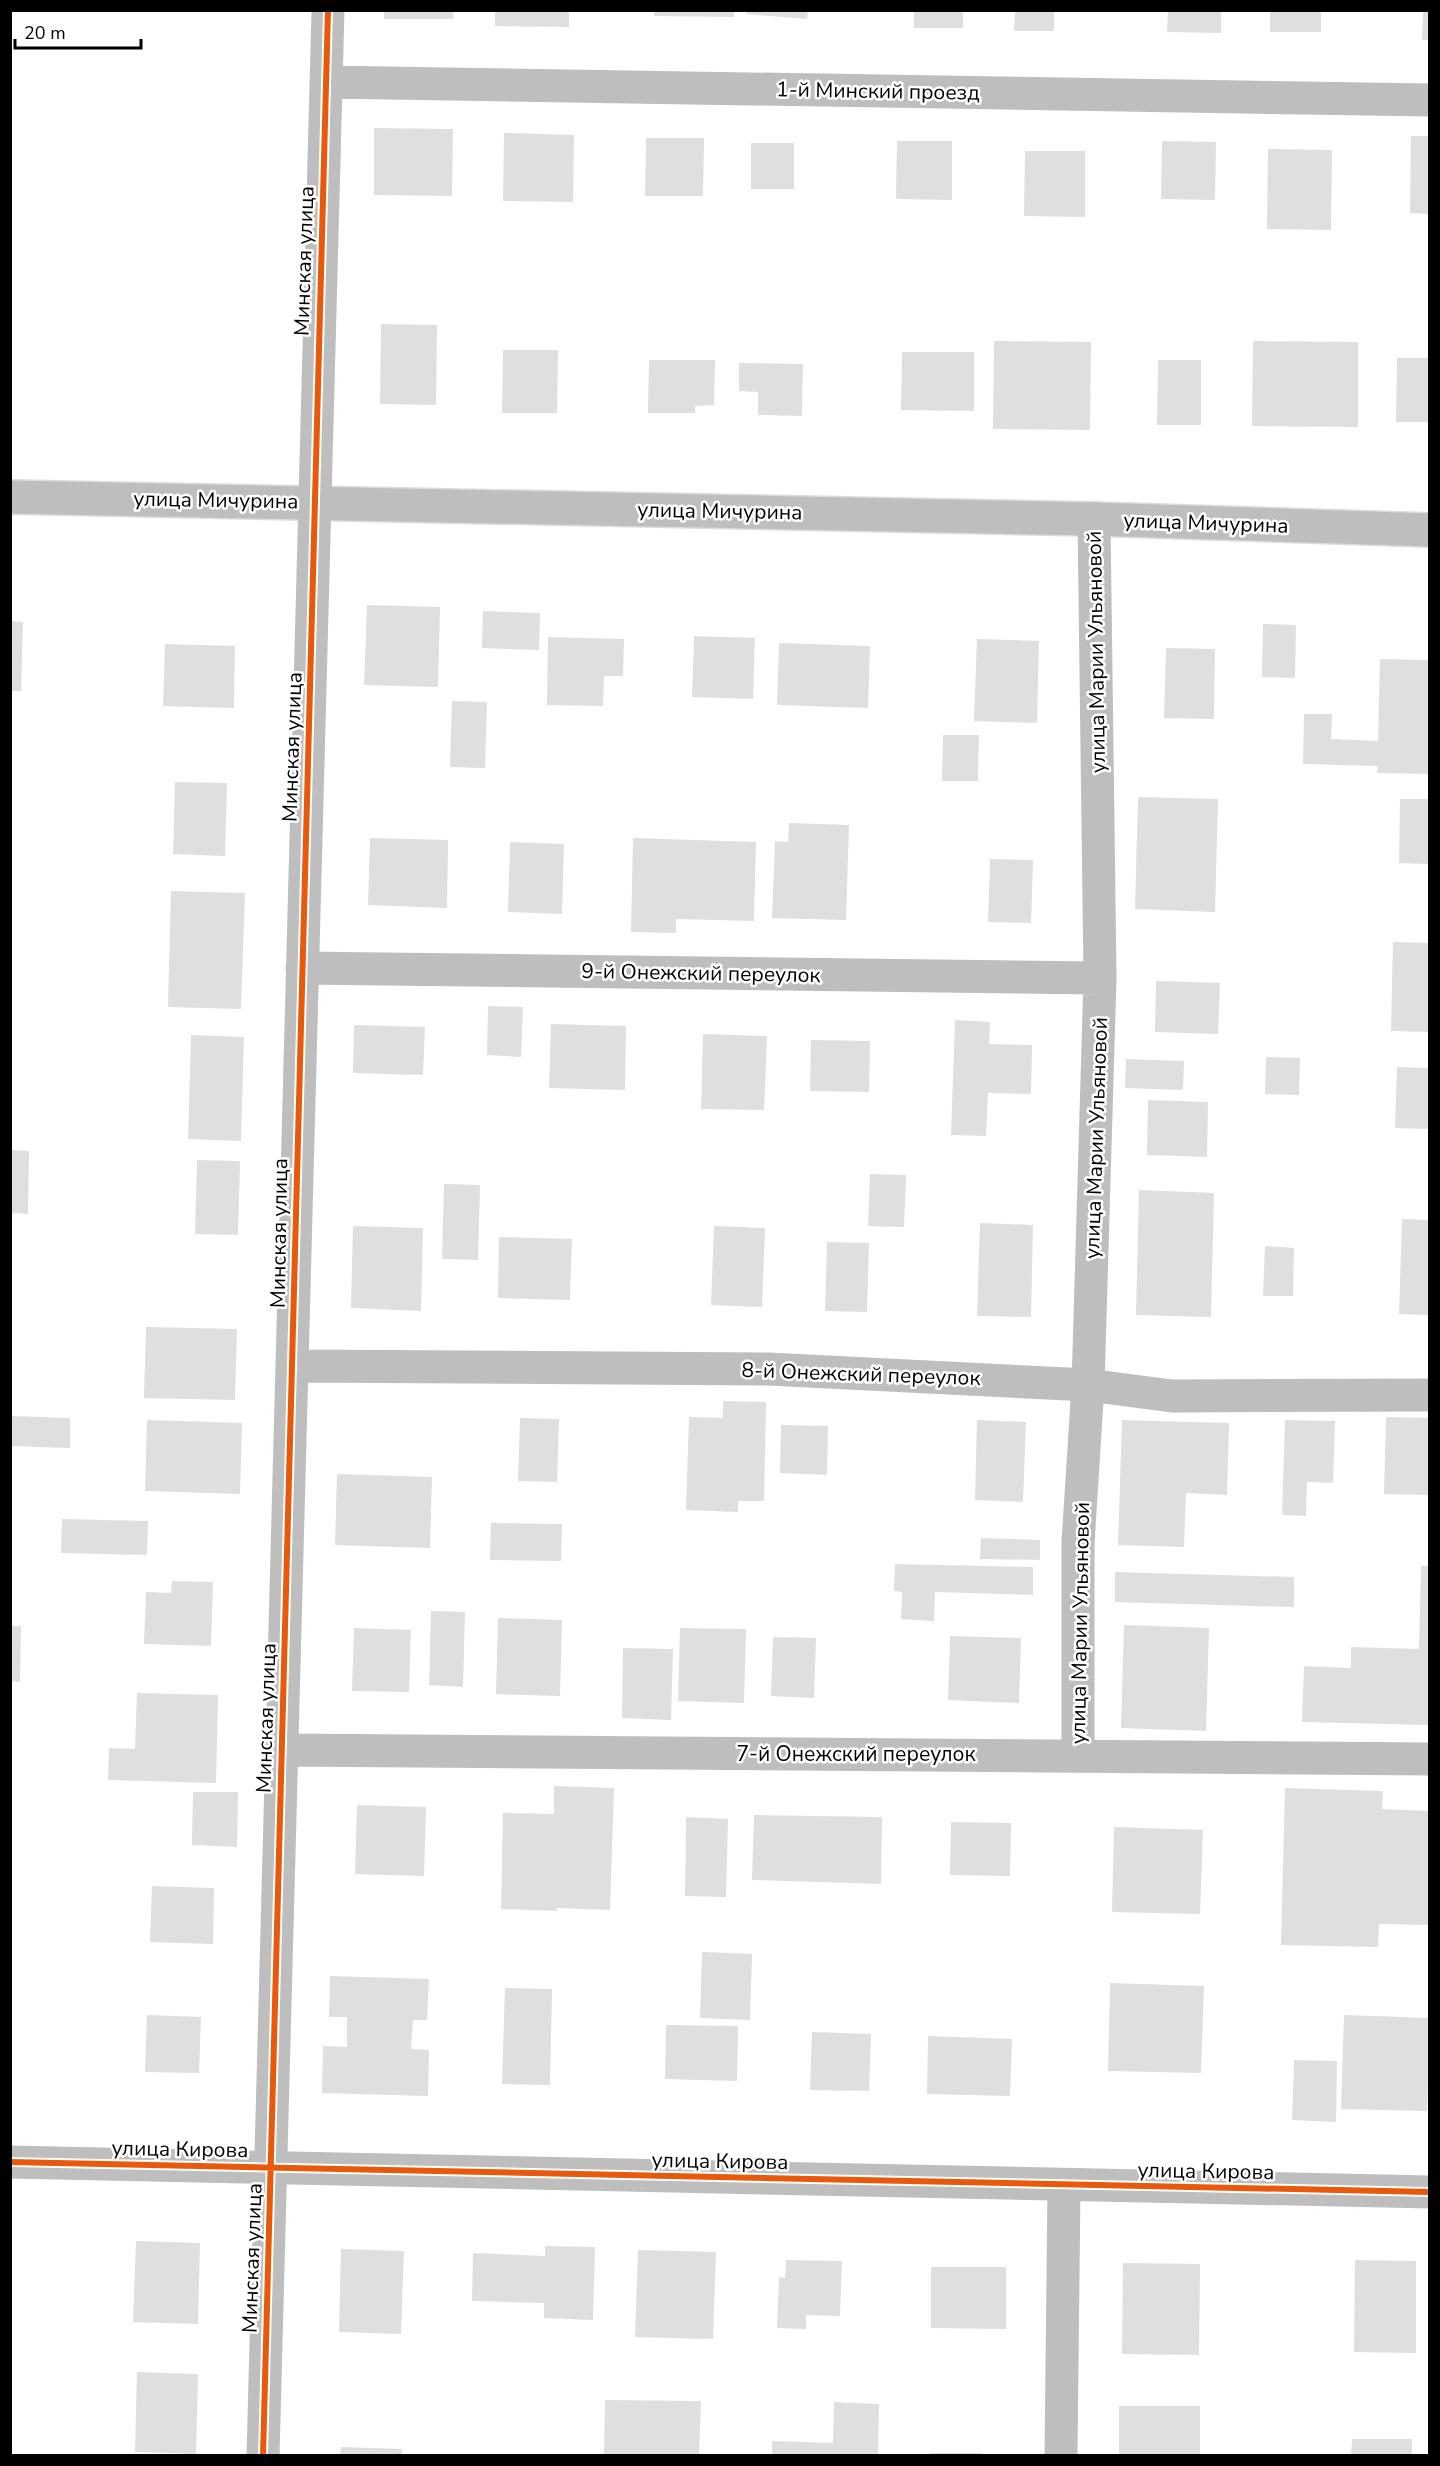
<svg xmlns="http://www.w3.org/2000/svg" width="1440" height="2466" font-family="'Nunito Sans',sans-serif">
<rect width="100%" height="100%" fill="#fff"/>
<path fill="#dfdfdf" d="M384,10H454L453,19H384Z
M495,10H569V27L495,26Z
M654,10H734V17L654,16Z
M747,10H808L807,19L746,14Z
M914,10H963V28H914Z
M1015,10H1054V31H1014Z
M1168,10H1221V33L1167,32Z
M1270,10H1321V32H1270Z
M1423,10H1430V40H1422Z
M374,128L453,129L452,196L374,195Z
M504,133L574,135L573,202L503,201Z
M1411,136H1430V214L1410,213Z
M646,138H704L703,196H645Z
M897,141H952V200L896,199Z
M1162,141L1216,142L1215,200L1161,199Z
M751,143H794V189H751Z
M1268,149L1332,150L1331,230L1267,229Z
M1025,151H1085V217L1024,216Z
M381,324L437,325L436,405L380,404Z
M994,341L1091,342L1090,430L993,429Z
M1253,341L1358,342V427L1252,426Z
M503,350H558L557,413H502Z
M902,352H974V411L901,410Z
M1397,358H1430V422H1396Z
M649,360H715L714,405L695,406V413H648Z
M1158,360H1201V425H1157Z
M739,363L803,364L802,416L758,415V392L739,391Z
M367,605L440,607L438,687L364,685Z
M483,611L540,613L539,650L482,648Z
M10,621L23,622L21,691H10Z
M1263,624L1296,625L1295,678L1262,677Z
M694,636L755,638L753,699L692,697Z
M548,637L624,639L623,676H604L603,706L547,705Z
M977,639L1039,641L1037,723L974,721Z
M779,643L870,646L868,708L777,705Z
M165,644L235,646L234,708L163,706Z
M1166,648L1215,649L1214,719L1164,718Z
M1380,659L1430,660V774L1377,773L1378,766L1303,764L1304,714H1332L1331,739L1378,741Z
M452,701L487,702L485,768L450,767Z
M943,735H979L978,781H942Z
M175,782L227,783L225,856L173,854Z
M1138,797L1218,799L1215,912L1135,909Z
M1400,799H1430V864L1399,863Z
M789,823L849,825L846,920L772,918L775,841L788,842Z
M370,838L448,840L447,908L368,905Z
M633,838L756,842L754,921L676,919V933L631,932Z
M510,842L564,844L562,914L508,912Z
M990,859L1033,860L1031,923L988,922Z
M171,891L245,893L241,1009L168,1007Z
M1393,942L1430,943V1032L1391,1031Z
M1156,981L1220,983L1218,1034L1155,1032Z
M488,1006L523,1007L521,1057L487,1055Z
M955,1020L990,1022L989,1044L1032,1045L1031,1094L988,1093L986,1136L951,1135Z
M551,1024L626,1026L625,1090L549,1088Z
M354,1025L425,1027L423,1075L353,1073Z
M703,1034L767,1036L764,1110L701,1109Z
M191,1035L244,1037L241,1141L188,1139Z
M811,1040L870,1041L869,1092L810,1091Z
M1266,1057L1300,1058L1299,1095L1265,1094Z
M1126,1059L1184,1061L1183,1090L1125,1088Z
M1397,1067L1430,1068V1129L1395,1128Z
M1148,1100L1208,1102L1207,1157L1147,1155Z
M10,1150L29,1151L28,1214L10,1213Z
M197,1160L240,1161L238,1235L195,1234Z
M870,1174L906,1175L904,1227L868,1226Z
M444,1184L480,1185L478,1260L442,1259Z
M1139,1190L1214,1193L1211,1317L1136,1315Z
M1402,1219L1430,1220V1315L1399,1314Z
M980,1223L1033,1225L1031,1317L977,1316Z
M353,1226L423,1228L421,1311L351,1308Z
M714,1226L765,1228L762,1307L711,1305Z
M499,1237L572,1239L570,1300L498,1298Z
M827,1242L869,1243L867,1312L825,1311Z
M1265,1246L1294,1248L1293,1296H1263Z
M146,1327L237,1329L235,1400L144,1398Z
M723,1401L766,1402L764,1501H738V1512L686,1510L689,1417L723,1418Z
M10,1416L70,1418V1448L10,1446Z
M1386,1417L1430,1418V1495L1384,1494Z
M520,1418L559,1419L557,1482L518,1481Z
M147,1420L242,1423L240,1494L145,1491Z
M977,1420L1026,1422L1023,1502L975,1500Z
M1122,1420L1229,1423L1227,1495L1186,1493L1184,1547L1118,1545Z
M1285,1420L1335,1421L1333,1483L1307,1482L1306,1516L1282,1515Z
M781,1425L828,1426L827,1475L780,1473Z
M337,1474L432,1477L430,1548L335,1545Z
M62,1519L148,1521L147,1555L61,1553Z
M491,1523L562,1524L561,1561L490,1560Z
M981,1538L1040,1540V1560L980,1559Z
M895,1564L1033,1567V1595L935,1592L934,1621L901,1619L902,1592L894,1591Z
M1421,1566H1430V1725L1302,1722L1304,1666L1351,1668V1647L1419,1649Z
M1115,1572L1294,1577V1607L1115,1602Z
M172,1581L213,1582L211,1646L144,1644L146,1592L171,1593Z
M431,1611L465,1612L463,1687L429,1685Z
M498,1618L562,1620L560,1696L496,1694Z
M1124,1625L1209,1628L1206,1731L1121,1728Z
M10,1626H21L20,1682L10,1681Z
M354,1628L411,1630L409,1692L352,1691Z
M680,1628L746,1629L744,1703L678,1701Z
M950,1636L1021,1638L1019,1703L948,1700Z
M773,1637L816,1638L814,1698L771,1696Z
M623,1648L673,1649L671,1720L622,1718Z
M137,1693L218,1695L216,1783L108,1780L109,1748L135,1749Z
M554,1786L614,1788L610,1910L557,1908V1911L501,1909L503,1813L554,1814Z
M1285,1788L1383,1791L1382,1809L1430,1811V1925L1379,1924L1378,1947L1281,1945Z
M193,1792H238L237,1847L192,1845Z
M357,1805L426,1807L424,1876L355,1874Z
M754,1815L882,1817L881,1884L752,1880Z
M686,1817L728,1819L726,1897L685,1896Z
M951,1822L1011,1823L1010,1876L950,1875Z
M1114,1827L1203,1830L1200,1914L1112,1912Z
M152,1886L214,1888L213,1944L150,1942Z
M702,1952L752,1954L750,2020L700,2018Z
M330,1976L429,1979L427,2020H413L411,2049L429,2050L428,2096L322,2093L323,2046L347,2047V2017H329Z
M1110,1983L1204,1986L1201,2073L1108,2071Z
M505,1988L552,1989L550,2085L502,2084Z
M147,2015L201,2017L199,2073L145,2072Z
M1344,2015L1430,2018L1427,2111L1341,2109Z
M666,2025L738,2026L737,2081L665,2079Z
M812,2032L871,2034L869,2091L810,2090Z
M928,2036L1012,2039L1010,2096L927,2094Z
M1294,2060L1337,2061L1336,2122L1292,2120Z
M136,2241L200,2243L198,2324L133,2322Z
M545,2246L595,2247L593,2320L544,2318V2303L472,2301L473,2253L545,2256Z
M341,2249L404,2251L401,2334L339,2332Z
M638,2250L716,2252L713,2339L635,2337Z
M786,2260L842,2261L840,2316L806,2315V2329L777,2328L779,2277L785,2278Z
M1355,2260L1416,2261V2353L1354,2352Z
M1123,2263L1200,2264L1199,2355L1122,2354Z
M931,2267H1006V2329L931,2328Z
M137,2372L198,2374L196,2454L135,2452Z
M605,2400L701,2401L699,2456H604Z
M834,2402L879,2404L878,2456H772V2441L833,2443Z
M1119,2406H1200V2456H1119Z
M1352,2439H1412V2456H1351Z
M341,2447L402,2449V2456H340Z
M930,2453H982V2456H930Z"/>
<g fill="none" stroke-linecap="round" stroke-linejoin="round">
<defs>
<path id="major" d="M10,497L1094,519L1430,530"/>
</defs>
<use href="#major" stroke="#dbdbdb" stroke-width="36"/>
<path stroke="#bebebe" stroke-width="33" d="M326,82L1430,100
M302,968L1100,978
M292,1366L768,1369L1088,1385L1172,1396L1430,1395
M282,1750L1430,1759
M1078,1756V1543L1088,1385L1100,978L1094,519
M10,2162L1430,2192
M263,2456L328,10
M1061,2456L1064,2185"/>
<use href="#major" stroke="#bebebe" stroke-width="33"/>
<defs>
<path id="cycleway" d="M10,2162L1430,2192
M263,2456L328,10"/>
</defs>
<use href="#cycleway" stroke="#fff" stroke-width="10"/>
<use href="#cycleway" stroke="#e8590c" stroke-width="6"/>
</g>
<g text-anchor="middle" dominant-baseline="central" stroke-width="5" stroke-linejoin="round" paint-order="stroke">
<g font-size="21" fill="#000" stroke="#fff">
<text transform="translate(878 91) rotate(1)">1-й Минский проезд</text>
<text transform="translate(304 261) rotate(-88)">Минская улица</text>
<text transform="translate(216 500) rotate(1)">улица Мичурина</text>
<text transform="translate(720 511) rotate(1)">улица Мичурина</text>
<text transform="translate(1206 523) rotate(2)">улица Мичурина</text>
<text transform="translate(1096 652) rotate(-91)">улица Марии Ульяновой</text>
<text transform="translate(292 747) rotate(-88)">Минская улица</text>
<text transform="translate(701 973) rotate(1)">9-й Онежский переулок</text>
<text transform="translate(1096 1138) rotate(-88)">улица Марии Ульяновой</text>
<text transform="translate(279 1233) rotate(-89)">Минская улица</text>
<text transform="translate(861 1374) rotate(2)">8-й Онежский переулок</text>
<text transform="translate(1080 1623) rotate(-89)">улица Марии Ульяновой</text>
<text transform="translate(266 1718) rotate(-88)">Минская улица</text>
<text x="856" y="1754">7-й Онежский переулок</text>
<text transform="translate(180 2149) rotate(1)">улица Кирова</text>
<text transform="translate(720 2161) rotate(1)">улица Кирова</text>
<text transform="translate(1206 2171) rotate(1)">улица Кирова</text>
<text transform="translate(252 2258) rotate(-88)">Минская улица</text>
</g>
</g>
<rect width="1440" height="2466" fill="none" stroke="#000000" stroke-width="24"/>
<path d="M15 39v9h126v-9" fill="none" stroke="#000000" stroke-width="3"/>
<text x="24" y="39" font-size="18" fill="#000000" stroke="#ffffff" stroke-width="4.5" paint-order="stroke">20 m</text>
</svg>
